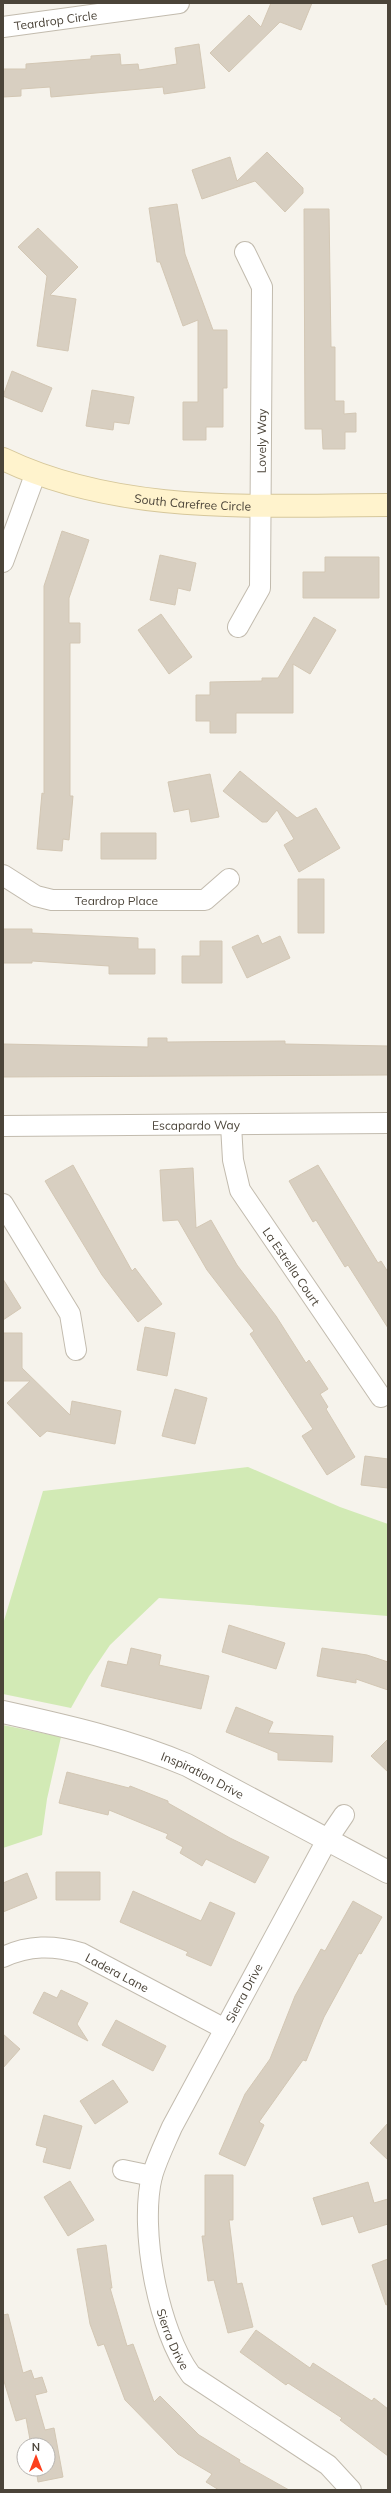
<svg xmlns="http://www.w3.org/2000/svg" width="391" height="2493" font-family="Mulish,sans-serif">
<rect width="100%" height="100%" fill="#f6f3ec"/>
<path fill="#d2eab5" d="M248,1467L340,1507L388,1524V1616L159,1598L110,1645L89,1676L71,1708L3,1694V1624L43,1491Z
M3,1725L61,1737L47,1799L42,1835L3,1848Z"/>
<path fill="#d8cfc1" stroke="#d3c7b4" d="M271,3H312L301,30L280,22L229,72L210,53L249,15L261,27Z
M199,44L205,88L164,94L163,87L51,97L50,87L21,89V96L3,97V69H26V64L91,59V56L120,54L121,65L138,64L139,70L177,64L175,48Z
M267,152L303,188V193L285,212L255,181L202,199L192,170L230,157L237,181Z
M177,204L185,254L213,330H227V388H223V427H206V440H183V402H198V320L183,326L160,262H157L149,208Z
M304,209H329L331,347H335V401H344V414L356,413V432H345V449H323L322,429H305Z
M38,228L78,267L50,295L76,299L68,351L37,346L47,276L18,247Z
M12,371L52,388L42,412L3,396Z
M92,390L134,397L129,424L114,422L113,430L86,426Z
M62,531L89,540L69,598V623H80V643H70V796H73L69,840L63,839L62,851L37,849L42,793L44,794V586Z
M160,555L196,563L190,591L178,588L175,605L150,600Z
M325,557H379V598H303V572H325Z
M161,614L192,657L169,674L138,630Z
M314,617L336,630L310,674L293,664V713H236V733H210V721H196V695H210V682L262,681V678H278Z
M240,771L297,818L316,808L340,848L299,872L284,845L294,839L277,810L267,822H262L223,791Z
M210,774L219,817L191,822L189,809L174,812L168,782Z
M101,833H156V859H101Z
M298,879H324V933H298Z
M3,929H32V933L138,938V949H155V974H109V966L32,961V963H3Z
M258,935L262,944L280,936L290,958L247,978L232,947Z
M200,941H222V983H182V956H200Z
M148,1038H167V1042L285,1041V1044L388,1046V1075L3,1077V1044L148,1047Z
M73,1165L132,1271L135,1268L162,1304L138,1322L102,1275L45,1181Z
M318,1165L378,1263L381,1261L388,1272V1328L348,1265L345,1267L316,1220L313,1222L289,1181Z
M193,1168L196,1228L211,1220L237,1265L276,1316L306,1363L309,1360L328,1389L320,1394L328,1407L326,1409L355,1457L327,1475L302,1436L313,1429L250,1334L254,1331L207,1270L178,1220L163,1221L160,1170Z
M3,1279L21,1308L3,1320Z
M145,1327L175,1333L167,1376L137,1370Z
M3,1333H22V1368L70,1415L72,1401L121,1411L115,1444L47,1431L40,1437L7,1403L30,1381H3Z
M175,1389L207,1398L195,1444L162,1436Z
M365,1456L388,1459V1488L361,1485Z
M229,1625L285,1643L276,1669L222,1652Z
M131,1648L161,1655L159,1665L209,1676L201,1709L101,1686L108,1661L127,1665Z
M322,1648L367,1655L388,1662V1690L356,1679V1683L317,1676Z
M236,1707L273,1722L268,1733L333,1736L332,1762L278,1760V1753L226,1732Z
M388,1739V1772L371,1756Z
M67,1772L129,1788L130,1786L168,1801V1803L230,1838L269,1857L255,1883L206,1859L202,1866L180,1853L183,1847L166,1838L168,1834L109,1810L108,1815L59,1803Z
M56,1872H100V1900H56Z
M27,1873L37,1898L3,1912V1883Z
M133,1891L201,1921L210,1902L235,1913L211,1966L186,1955L188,1952L120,1922Z
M353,1901L382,1917L361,1954L359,1953L324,2017L306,2061L303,2060L259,2122L264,2125L245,2166L219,2154L245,2094L270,2059L295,1996L321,1949L325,1951Z
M61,1990L88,2003L77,2024L88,2041L33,2013L44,1992L57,1998Z
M116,2020L166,2046L153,2071L102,2045Z
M3,2034L20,2049L3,2068Z
M113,2080L128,2102L95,2124L80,2101Z
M44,2115L82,2126L70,2169L43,2162L47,2148L36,2145Z
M388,2123V2160L370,2143Z
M205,2175H233V2220H229L237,2284L242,2283L253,2327L228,2333L214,2280L208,2281L202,2236H205Z
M70,2181L94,2220L68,2236L44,2197Z
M368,2182L374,2203L388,2199V2224L359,2233L353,2216L322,2225L313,2198Z
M106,2245L112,2288H110L127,2346L133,2344L154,2402L160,2396L199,2435L240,2460L239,2462L289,2490H219L206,2482L212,2474L178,2454L125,2400L104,2344L98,2346L90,2324L77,2249Z
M388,2259V2304L386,2305L372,2265Z
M8,2314L23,2373L31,2370L34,2379L42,2377L47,2392L35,2395L45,2430L54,2428L63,2477L38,2482L36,2469H48V2445H31L26,2418L16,2421L3,2378V2315Z
M256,2330L310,2368L313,2363L372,2401L374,2398L388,2409V2456L340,2420L342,2418L288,2383L286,2385L240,2352Z"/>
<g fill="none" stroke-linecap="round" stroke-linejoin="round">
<defs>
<g id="minor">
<path id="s1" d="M3,27L179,3"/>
<path d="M3,562L35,475"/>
<path id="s2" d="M238,627L260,588L262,287L245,252"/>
<path id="s3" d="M3,875L36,896L52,900H205L229,879"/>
<path id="s4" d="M231,1125L233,1160L240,1190L381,1397"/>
<path id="s5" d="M3,1126L388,1123"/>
<path d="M3,1204L70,1314L76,1350"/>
<path id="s6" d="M344,1815L327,1840L172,2127C165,2143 157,2159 152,2176C139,2229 158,2331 191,2375L328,2465L351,2490"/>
<path id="s7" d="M3,1957C29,1945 53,1945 81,1953L225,2029"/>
<path d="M123,2170L152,2176"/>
</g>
<g id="tertiary">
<path id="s8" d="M3,1712C66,1726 128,1740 187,1765L388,1872"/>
</g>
<g id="secondary">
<path id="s9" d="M3,459C122,516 259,505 388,505"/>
</g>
</defs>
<use href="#minor" stroke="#c2bbae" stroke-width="22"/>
<use href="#tertiary" stroke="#c2bbae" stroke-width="24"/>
<use href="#secondary" stroke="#d6c79b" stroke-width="24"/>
<use href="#minor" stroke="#fff" stroke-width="20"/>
<use href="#tertiary" stroke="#fff" stroke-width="22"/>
<use href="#secondary" stroke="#fff3cd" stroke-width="22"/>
</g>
<g text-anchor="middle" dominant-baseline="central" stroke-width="3" stroke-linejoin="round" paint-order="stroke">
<g font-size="12" fill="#4b4439" stroke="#fff">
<text stroke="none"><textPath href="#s1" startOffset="53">Teardrop Circle</textPath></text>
<text stroke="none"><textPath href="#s2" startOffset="192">Lovely Way</textPath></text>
<text stroke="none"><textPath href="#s9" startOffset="196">South Carefree Circle</textPath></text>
<text stroke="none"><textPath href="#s3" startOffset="120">Teardrop Place</textPath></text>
<text stroke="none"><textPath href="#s5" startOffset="193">Escapardo Way</textPath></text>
<text stroke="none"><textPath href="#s4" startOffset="158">La Estrella Court</textPath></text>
<text stroke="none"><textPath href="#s8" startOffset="210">Inspiration Drive</textPath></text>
<text stroke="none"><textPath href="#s7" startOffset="121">Ladera Lane</textPath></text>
<text transform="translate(244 1993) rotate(-62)">Sierra Drive</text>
<text stroke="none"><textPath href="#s6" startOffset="576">Sierra Drive</textPath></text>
</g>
</g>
<rect width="391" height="2493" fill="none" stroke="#4b4439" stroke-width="8"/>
<g transform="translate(36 2457)"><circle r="19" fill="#ffffff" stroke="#b7b4b0"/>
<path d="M0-3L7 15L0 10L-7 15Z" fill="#fc3f1d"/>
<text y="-6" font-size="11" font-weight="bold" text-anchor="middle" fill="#4b4439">N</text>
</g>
</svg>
